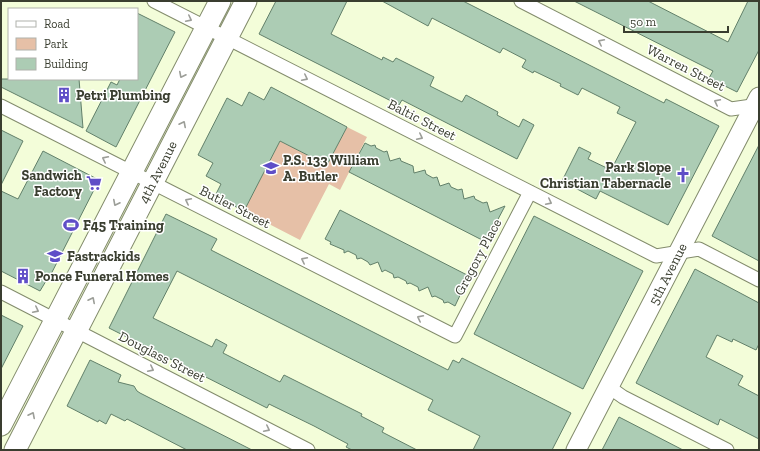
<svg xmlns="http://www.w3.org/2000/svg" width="760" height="451" font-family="'Zilla Slab',serif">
<rect width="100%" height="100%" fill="#f3fdd9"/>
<path fill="#e6c0a7" d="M347,127L367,137L340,190L329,184L300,240L244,211L280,141L327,165Z"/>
<path fill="#acccb4" stroke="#62806a" d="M276,1H347L331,34L382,60L383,57L393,62L396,58L434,77L430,86L462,102L466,95L498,112L497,115L519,127L523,119L534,125L517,159L402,100L399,105L259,34Z
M382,1H463L664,103L666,99L719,126L668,225L600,191L596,199L562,181L579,147L591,153L588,159L611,170L636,122L617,113L620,107L582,88L578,95L560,86L561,84L534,71L533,73L522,67L526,60L503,48L500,53L432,18L428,26Z
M574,1H648L728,42L748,1H759V50L737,92L709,78L713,71Z
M137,13L175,32L116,147L86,131L111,82L117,85L120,79H137Z
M1,79H79L83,128L1,87Z
M271,87L347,127L327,165L280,141L244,211L215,196L221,184L206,176L213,163L198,155L227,98L242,106L249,92L264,100Z
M1,130L23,141L1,185Z
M365,143L371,146L375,145L376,148L384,152L387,151L390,161L400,158L401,161L413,166L414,173L425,170L426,174L433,178L437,177L440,186L449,183L451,187L458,190L462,189L464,199L474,196L475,199L483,203L487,202L490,212L505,206L486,242L349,172Z
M759,145V261L712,236Z
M43,151L99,180L47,282L46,281L40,291L1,271V191L18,199Z
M340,210L469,276L455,306L448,302L444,303L443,300L435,296L432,297L428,287L419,291L418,287L410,283L407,284L406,281L398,277L394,278L393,274L385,270L382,272L378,262L370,265L368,262L361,258L357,259L356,255L348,251L344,253V250L330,244L331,242L325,239Z
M166,214L217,239L211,250L448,370L453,360L459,363L462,358L571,413L552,450H473L480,436L428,410L433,400L177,271L153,318L212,347L216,339L227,345L223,353L280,382L284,375L362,414L361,416L384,428L382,432L417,450H352L346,447L348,444L314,426L269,404L267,408L109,328Z
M534,216L643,271L583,389L474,334Z
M695,269L759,303V344L756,350L733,339L732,342L717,335L706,357L743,376L738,385L759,396V439L720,419L718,425L636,383Z
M1,315L23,326L1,369Z
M90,360L121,375L118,382L134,386L137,391L140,393L252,450H187L127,419L125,421L111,414L106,424L99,420L98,422L67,406Z
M619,417L683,450H602Z"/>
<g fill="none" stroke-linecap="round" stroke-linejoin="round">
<defs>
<path id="street" d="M154,1L656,256L699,249L759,280
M521,1L731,109L759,105
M1,106L455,336L530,192
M1,292L308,450
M609,387L623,397L727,450"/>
<path id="secondary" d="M576,450L759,97"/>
<path id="primary" d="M1,425L220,1
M15,450L246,1"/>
</defs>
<use href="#street" stroke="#838c6c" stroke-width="15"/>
<use href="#secondary" stroke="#838c6c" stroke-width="21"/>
<use href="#primary" stroke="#838c6c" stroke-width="23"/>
<use href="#street" stroke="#fff" stroke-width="13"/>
<use href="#secondary" stroke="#fff" stroke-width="19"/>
<use href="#primary" stroke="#fff" stroke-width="21"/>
</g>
<defs><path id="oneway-chevron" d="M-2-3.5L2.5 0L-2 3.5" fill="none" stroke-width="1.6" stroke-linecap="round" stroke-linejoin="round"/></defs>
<g stroke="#9c9e98">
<use href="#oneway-chevron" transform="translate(189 19) rotate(27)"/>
<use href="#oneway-chevron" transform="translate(601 42) rotate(-153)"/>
<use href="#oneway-chevron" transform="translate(182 75) rotate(117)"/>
<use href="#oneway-chevron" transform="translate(305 78) rotate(27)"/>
<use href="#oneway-chevron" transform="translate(717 102) rotate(-153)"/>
<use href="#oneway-chevron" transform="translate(183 124) rotate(-63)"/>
<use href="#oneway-chevron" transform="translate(420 137) rotate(27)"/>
<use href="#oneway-chevron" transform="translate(105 159) rotate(-153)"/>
<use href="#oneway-chevron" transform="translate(188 201) rotate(-153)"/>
<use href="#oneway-chevron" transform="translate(549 202) rotate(27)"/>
<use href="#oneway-chevron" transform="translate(116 203) rotate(117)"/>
<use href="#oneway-chevron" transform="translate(304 260) rotate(-153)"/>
<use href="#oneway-chevron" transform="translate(92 300) rotate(-63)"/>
<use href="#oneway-chevron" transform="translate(36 310) rotate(27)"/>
<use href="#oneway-chevron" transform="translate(420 318) rotate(-153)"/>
<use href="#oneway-chevron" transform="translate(151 369) rotate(27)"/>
<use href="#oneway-chevron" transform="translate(32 415) rotate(-63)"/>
<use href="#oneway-chevron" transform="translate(267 429) rotate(27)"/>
</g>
<defs>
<symbol id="building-bare" viewBox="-9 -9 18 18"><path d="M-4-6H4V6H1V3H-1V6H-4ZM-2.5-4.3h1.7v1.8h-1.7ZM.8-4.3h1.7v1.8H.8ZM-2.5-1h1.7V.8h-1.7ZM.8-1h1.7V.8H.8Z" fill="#5f4ec7" stroke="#fff" stroke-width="2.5" paint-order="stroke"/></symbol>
<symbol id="school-bare" viewBox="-9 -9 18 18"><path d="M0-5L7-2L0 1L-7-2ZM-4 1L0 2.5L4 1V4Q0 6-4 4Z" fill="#5f4ec7" stroke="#fff" stroke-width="2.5" paint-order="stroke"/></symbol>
<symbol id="church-bare" viewBox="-9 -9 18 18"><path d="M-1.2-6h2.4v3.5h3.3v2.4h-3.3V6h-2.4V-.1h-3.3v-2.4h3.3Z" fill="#5f4ec7" stroke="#fff" stroke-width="2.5" paint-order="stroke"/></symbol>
<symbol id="supermarket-bare" viewBox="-9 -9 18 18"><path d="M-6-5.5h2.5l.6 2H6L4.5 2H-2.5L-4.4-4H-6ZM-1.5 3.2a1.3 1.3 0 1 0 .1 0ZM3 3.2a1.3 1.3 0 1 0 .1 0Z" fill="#5f4ec7" stroke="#fff" stroke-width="2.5" paint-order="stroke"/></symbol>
<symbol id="stadium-bare" viewBox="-9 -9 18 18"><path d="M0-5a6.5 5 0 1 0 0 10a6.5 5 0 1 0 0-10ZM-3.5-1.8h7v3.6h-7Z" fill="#5f4ec7" stroke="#fff" stroke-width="2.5" paint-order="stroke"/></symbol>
</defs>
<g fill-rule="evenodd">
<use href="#building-bare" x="53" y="84" width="22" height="22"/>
<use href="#school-bare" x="260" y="157" width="22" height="22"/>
<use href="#church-bare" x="672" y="164" width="22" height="22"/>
<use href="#supermarket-bare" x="83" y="172" width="22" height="22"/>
<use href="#stadium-bare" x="60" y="214" width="22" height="22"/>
<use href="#school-bare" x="44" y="245" width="22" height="22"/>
<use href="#building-bare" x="12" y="265" width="22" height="22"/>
</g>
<g text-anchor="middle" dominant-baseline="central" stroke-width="3" stroke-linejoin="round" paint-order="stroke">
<g font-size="14" fill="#3a3e30" stroke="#fff">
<text transform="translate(686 68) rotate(27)">Warren Street</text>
<text transform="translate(422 120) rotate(27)">Baltic Street</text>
<text transform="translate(158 172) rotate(-63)">4th Avenue</text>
<text transform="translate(235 207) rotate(27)">Butler Street</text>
<text transform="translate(478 257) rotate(-62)">Gregory Place</text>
<text transform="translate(668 274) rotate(-63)">5th Avenue</text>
<text transform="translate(162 357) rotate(27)">Douglass Street</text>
</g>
<g font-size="14" font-weight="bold" fill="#3a3e30" stroke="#fff" text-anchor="start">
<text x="76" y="95">Petri Plumbing</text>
<text x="283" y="160">P.S. 133 William<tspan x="283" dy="16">A. Butler</tspan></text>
<text x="671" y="167" text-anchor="end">Park Slope<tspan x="671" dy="16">Christian Tabernacle</tspan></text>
<text x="82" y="175" text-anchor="end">Sandwich<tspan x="82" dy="16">Factory</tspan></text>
<text x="83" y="225">F45 Training</text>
<text x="67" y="256">Fastrackids</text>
<text x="35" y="276">Ponce Funeral Homes</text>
</g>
</g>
<rect width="760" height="451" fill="none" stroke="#3a3e30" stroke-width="4"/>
<rect x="8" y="8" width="130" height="72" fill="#ffffff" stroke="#b0b2ac"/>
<rect x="16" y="21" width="20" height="6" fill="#ffffff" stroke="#b0b2ac"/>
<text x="44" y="28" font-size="12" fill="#3a3e30">Road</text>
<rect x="16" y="38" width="20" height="12" fill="#e6c0a7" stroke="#b0b2ac"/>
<text x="44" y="48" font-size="12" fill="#3a3e30">Park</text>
<rect x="16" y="58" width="20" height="12" fill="#acccb4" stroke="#b0b2ac"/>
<text x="44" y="68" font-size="12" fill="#3a3e30">Building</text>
<path d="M624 26v6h104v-6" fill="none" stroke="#3a3e30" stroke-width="2"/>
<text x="630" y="26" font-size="12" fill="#3a3e30" stroke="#ffffff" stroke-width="3" paint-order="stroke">50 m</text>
</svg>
